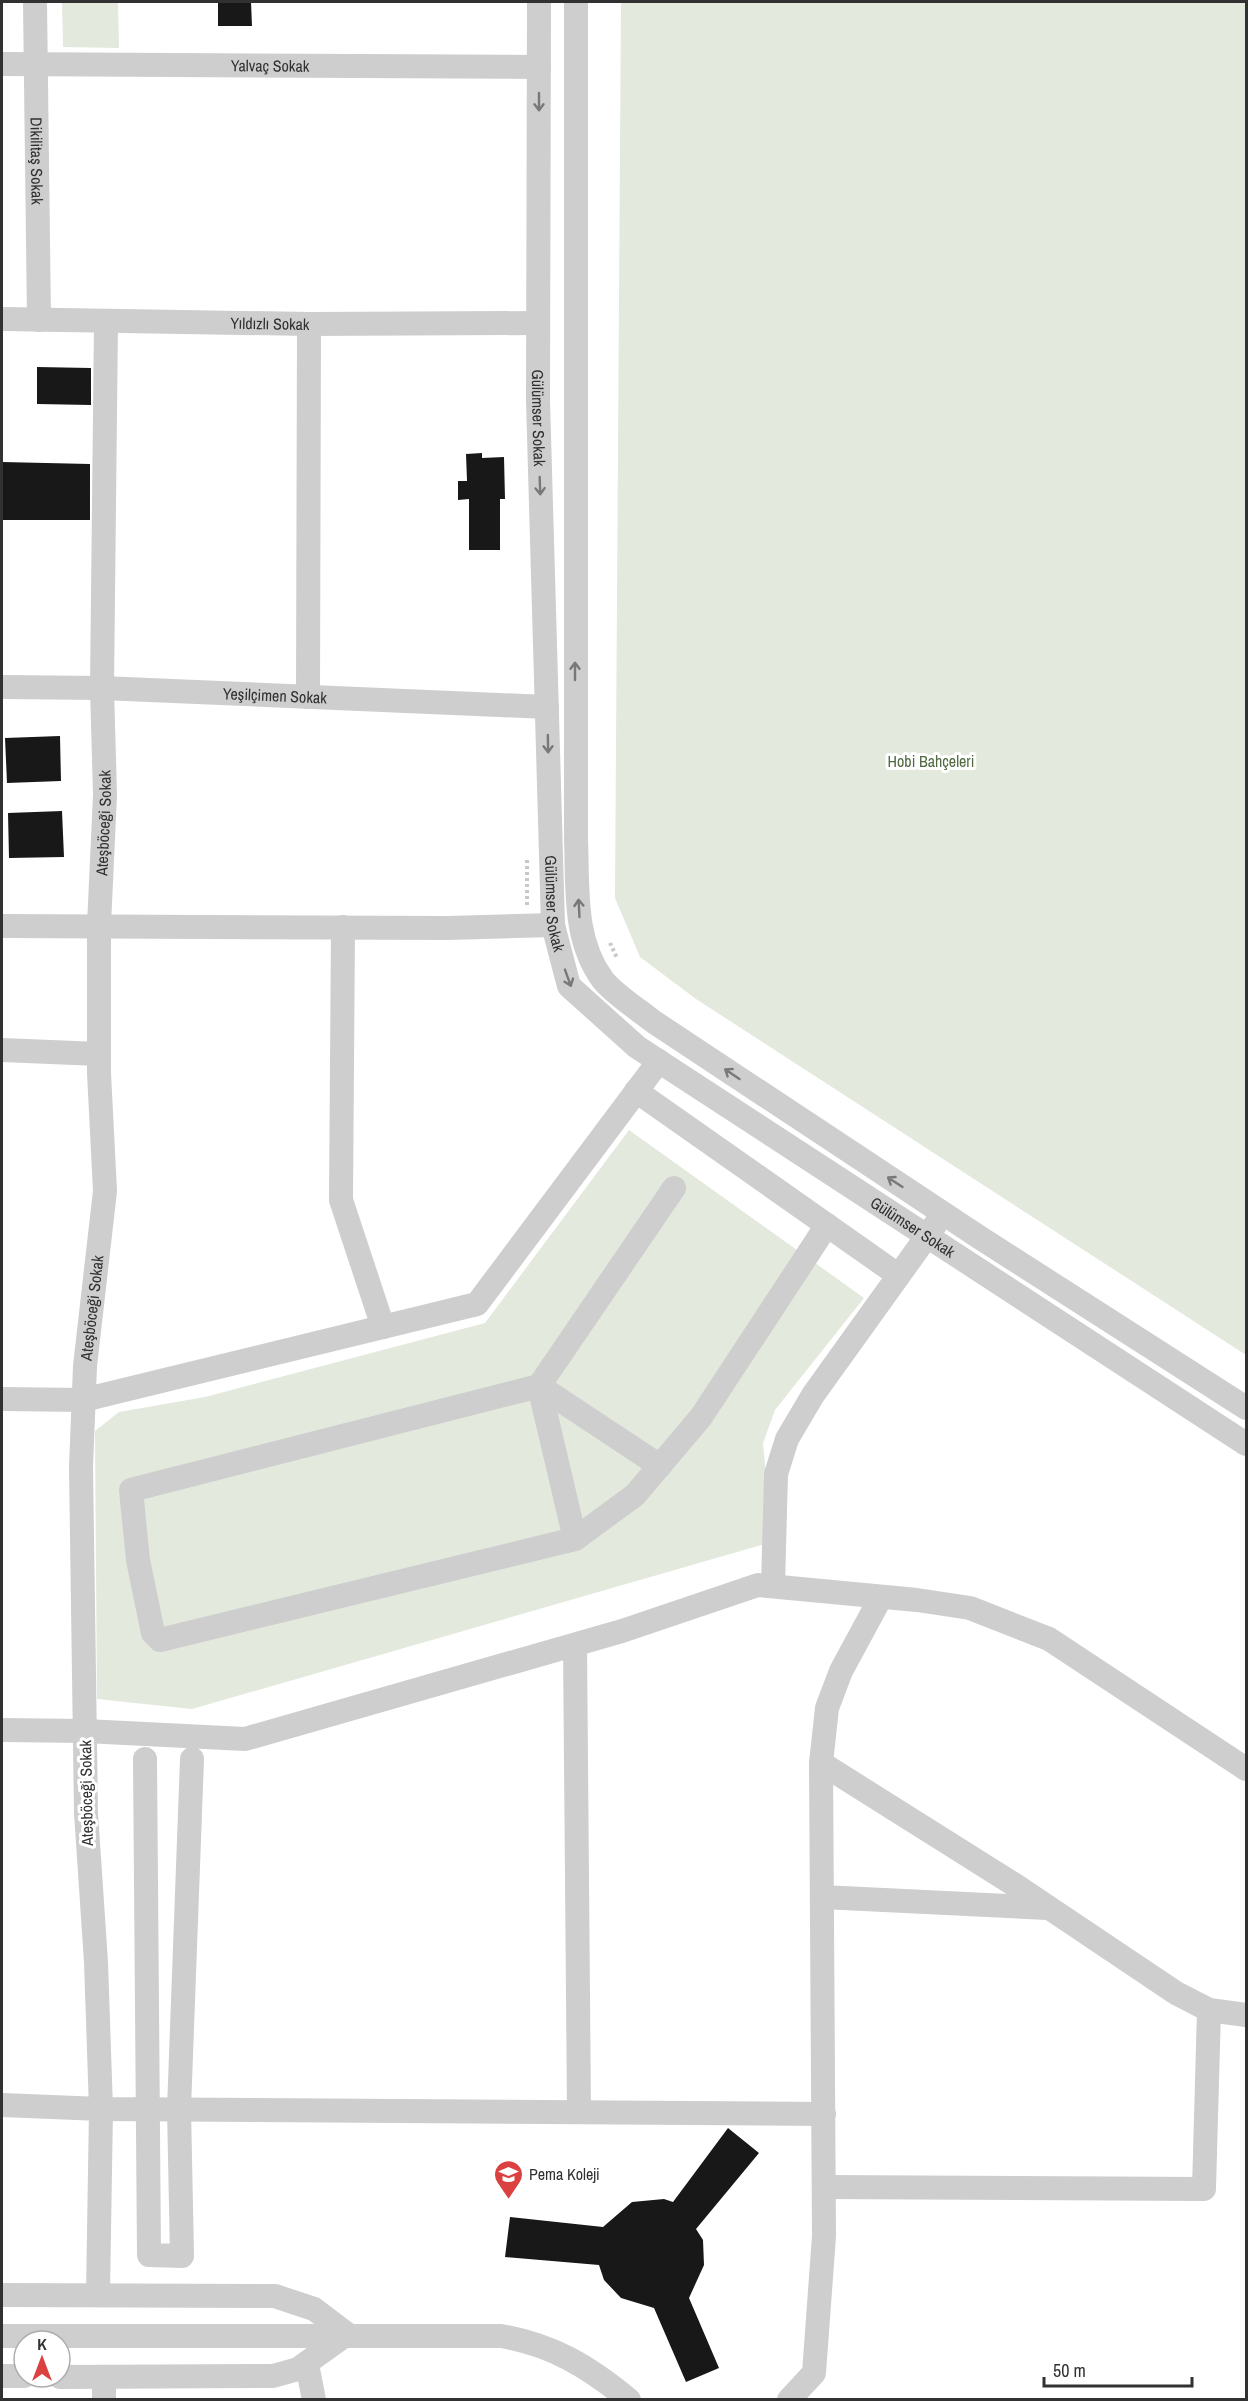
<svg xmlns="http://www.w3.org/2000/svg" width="1248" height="2401" font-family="'Archivo Narrow',sans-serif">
<rect width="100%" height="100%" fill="#fff"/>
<path fill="#e3e9dd" d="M62,2H118L119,48L63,47Z
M621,2H1246V1355L696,999L640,957L615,898Z
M629,1130L864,1298L775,1410L763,1443L772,1542L192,1709L97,1699L95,1431L119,1412L205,1397L485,1323Z"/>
<path fill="#181818" d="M218,2H251L252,26H218Z
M37,367L91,368V405L37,404Z
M482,453V458L504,457L505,499H500V550H469V499L458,500V481H467L466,454Z
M2,462L90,464V520H2Z
M60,736L61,781L7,783L5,738Z
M62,811L64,857L9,858L8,813Z
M728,2128L759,2153L696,2229L703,2240L704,2265L689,2298L719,2368L686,2382L654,2308L621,2298L604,2280L599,2265L505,2257L510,2217L603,2227L632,2202L664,2199L673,2202Z"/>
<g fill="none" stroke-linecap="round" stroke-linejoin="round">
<path stroke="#c8c8c8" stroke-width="4" stroke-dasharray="3 3" stroke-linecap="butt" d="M527,860V907
M610,943L617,958"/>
<g stroke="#cecece" stroke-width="24">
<path id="s1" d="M35,2L39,320"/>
<path id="s2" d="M539,2L538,400L553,925L569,986L637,1047L1246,1444"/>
<path d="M576,2V840C578,888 573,940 603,980C616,996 638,1009 654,1022L982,1239L1246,1408"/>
<path id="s3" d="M2,64L539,67"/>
<path id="s4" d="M2,319L309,324L538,323"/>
<path id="s5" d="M2,687L102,688L547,707"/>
<path d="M308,697L309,324"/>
<path d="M2,926L447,928L553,925"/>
<path d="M343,927L341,1200L383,1327"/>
<path d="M2,1050L99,1054"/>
<path d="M636,1091L898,1275"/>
<path d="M674,1188L539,1386L131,1490L138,1560L153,1633L160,1640L575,1539L635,1495L701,1417L827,1225"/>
<path d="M2,1399L83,1400L477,1304L659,1061"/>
<path d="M575,1539L539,1386L660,1466"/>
<path d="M773,1586L776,1474L787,1439L813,1395L935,1225"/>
<path d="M575,1645L579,2112"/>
<path d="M2,1730L85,1731L245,1739L622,1631L758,1585L917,1600L970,1608L1049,1639L1246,1769"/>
<path d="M145,1759L149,2255L182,2256L179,2109L192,1759"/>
<path d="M821,1763L1015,1885L1176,1993L1209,2010L1246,2015"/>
<path d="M822,1897L1047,1908"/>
<path d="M2,2105L101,2109L824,2114"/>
<path d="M824,2187L1204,2189L1209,2010"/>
<path id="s6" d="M98,2294L101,2109L96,1962L86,1813L81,1467L85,1366L105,1191L99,1073V925L105,795L102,688L106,321"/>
<path d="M2,2295L275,2296L314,2309L347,2334"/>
<path d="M2,2336H501C553,2345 589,2367 629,2400"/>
<path d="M307,2364L314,2400"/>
<path d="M2,2376H24"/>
<path d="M60,2377L273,2376L298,2369L347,2334"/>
<path d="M104,2400V2378"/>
<path d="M789,2400L814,2373L824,2236L821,1763L827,1708L841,1671L881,1597"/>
</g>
</g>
<defs><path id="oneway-shaft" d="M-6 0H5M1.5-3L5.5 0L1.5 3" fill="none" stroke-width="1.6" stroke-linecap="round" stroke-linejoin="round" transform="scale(1.5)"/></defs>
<g stroke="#787878">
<use href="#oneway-shaft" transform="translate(539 102) rotate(90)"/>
<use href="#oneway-shaft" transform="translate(540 486) rotate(88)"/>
<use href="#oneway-shaft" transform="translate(575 671) rotate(-90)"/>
<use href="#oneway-shaft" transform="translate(548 744) rotate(89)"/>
<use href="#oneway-shaft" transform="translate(579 908) rotate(-93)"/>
<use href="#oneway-shaft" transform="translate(568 978) rotate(70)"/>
<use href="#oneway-shaft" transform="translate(732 1074) rotate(-146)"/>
<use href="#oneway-shaft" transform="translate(895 1182) rotate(-147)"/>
</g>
<defs>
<symbol id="school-pin" viewBox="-11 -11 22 30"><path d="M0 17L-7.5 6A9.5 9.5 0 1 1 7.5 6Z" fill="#da4140" stroke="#fff"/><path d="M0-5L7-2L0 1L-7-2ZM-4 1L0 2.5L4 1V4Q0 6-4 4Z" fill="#fff"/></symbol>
</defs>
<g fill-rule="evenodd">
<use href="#school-pin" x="492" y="2158" width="33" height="45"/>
</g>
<g text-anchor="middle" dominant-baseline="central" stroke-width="6" stroke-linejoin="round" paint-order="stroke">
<g font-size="16" fill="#313131" stroke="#fff">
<text stroke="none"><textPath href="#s3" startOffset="268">Yalvaç Sokak</textPath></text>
<text stroke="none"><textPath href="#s1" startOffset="159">Dikilitaş Sokak</textPath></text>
<text stroke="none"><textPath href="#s4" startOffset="268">Yıldızlı Sokak</textPath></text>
<text stroke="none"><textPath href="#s2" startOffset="416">Gülümser Sokak</textPath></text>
<text stroke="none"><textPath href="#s5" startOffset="273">Yeşilçimen Sokak</textPath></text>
<text stroke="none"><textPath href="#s6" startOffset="1473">Ateşböceği Sokak</textPath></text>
<text stroke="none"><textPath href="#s2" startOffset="902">Gülümser Sokak</textPath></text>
<text stroke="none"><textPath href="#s2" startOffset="1407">Gülümser Sokak</textPath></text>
<text stroke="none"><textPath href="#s6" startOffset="987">Ateşböceği Sokak</textPath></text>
<text transform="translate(86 1793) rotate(-91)">Ateşböceği Sokak</text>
</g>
<g font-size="16" fill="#516a40" stroke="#fff">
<text x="931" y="761">Hobi Bahçeleri</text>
</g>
<g font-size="16" fill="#313131" stroke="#fff" text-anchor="start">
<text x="529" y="2174">Pema Koleji</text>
</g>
</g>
<rect width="1248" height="2401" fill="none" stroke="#313131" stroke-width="6"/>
<g transform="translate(42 2359)"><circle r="28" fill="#ffffff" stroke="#adadad" stroke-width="1.5"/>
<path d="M0-4.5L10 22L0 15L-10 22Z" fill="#da4140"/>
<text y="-9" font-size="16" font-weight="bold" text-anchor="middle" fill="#313131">K</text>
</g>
<path d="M1044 2377v9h148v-9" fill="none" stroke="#313131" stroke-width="3"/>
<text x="1053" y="2377" font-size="18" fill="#313131" stroke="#ffffff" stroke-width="4.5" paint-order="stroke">50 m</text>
</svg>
